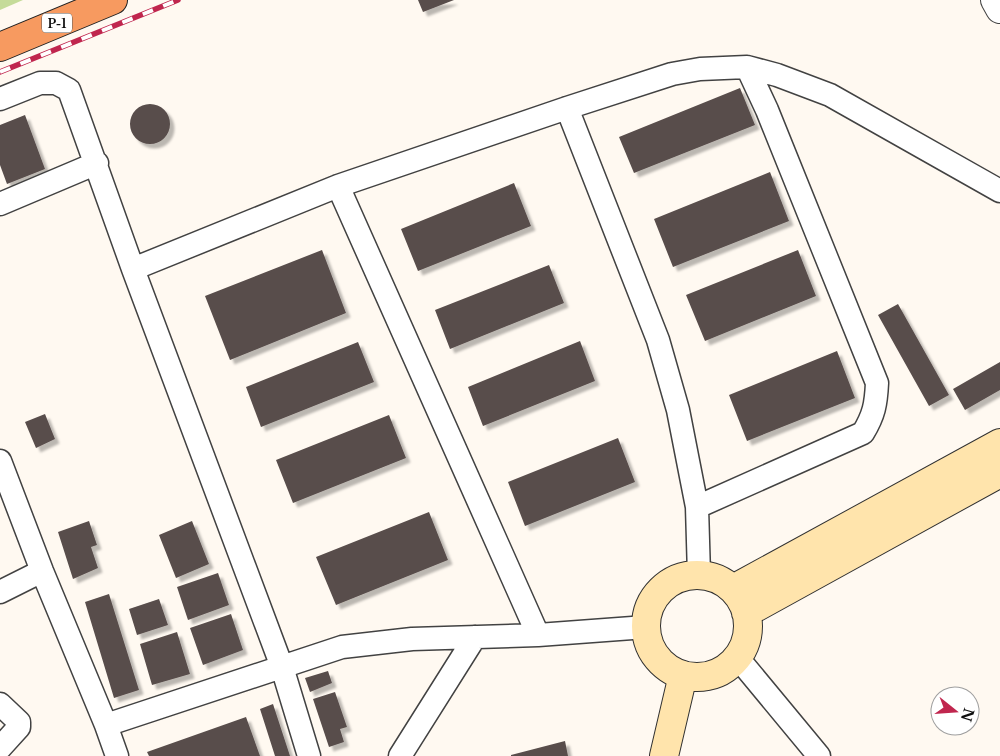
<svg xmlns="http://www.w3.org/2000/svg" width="1000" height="756" font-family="'Libre Baskerville',serif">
<defs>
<filter id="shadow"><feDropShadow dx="4.5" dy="4.5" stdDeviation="1" flood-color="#0004"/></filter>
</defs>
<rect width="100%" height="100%" fill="#fff9f1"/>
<path fill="#c5db99" d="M0,0H23L0,10Z"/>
<path fill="#584d4b" filter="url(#shadow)" d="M418,0H454L423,12Z
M740,88L755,125L634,173L619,137Z
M130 124a20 20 0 1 1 40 0a20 20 0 1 1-40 0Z
M25,115L45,169L7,184L0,165V125Z
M770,172L789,221L673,267L654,219Z
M514,183L531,226L418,271L401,229Z
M322,250L346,313L230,360L205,296Z
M798,250L816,296L705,341L686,295Z
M549,265L564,303L450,349L435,310Z
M898,304L949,395L929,406L878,315Z
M580,341L595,381L483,426L468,387Z
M358,342L374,382L261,427L246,387Z
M837,351L855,398L747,441L729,395Z
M1000,362V390L965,410L953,389Z
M45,414L55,439L36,448L25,422Z
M389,415L406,458L293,503L276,460Z
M618,438L635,482L525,526L508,482Z
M429,512L448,560L336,605L316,557Z
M89,521L97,545L91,547L98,568L73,579L58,532Z
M192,521L209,564L176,578L159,535Z
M218,573L229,605L188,620L177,587Z
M109,594L139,690L114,698L85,602Z
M159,599L168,625L137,635L129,609Z
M231,614L243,650L203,665L190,628Z
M177,632L190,674L152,685L140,644Z
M328,671L332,683L310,692L305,678Z
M335,692L347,727L340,729L344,742L329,747L313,699Z
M273,704L290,756H275L260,709Z
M246,717L260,756H149L147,752Z
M565,741L568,756H511V755Z"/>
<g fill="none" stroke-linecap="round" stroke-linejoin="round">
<defs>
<path id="minor" d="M0,99L40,83H56L69,90L133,269L282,667L309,756
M567,108L658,340L678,410L697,507L699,575
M338,186L538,635
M0,204L97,163
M133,269L338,186L567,108L672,74L700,69L747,67L777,75L830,95L1000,191
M0,461L42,571L106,725L117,756
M697,507L863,433C874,415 876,404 877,383L767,110L747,67
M0,592L42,571
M737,657L819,756
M0,704L19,722V727L0,748
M106,725L342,647L412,639L538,635L646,627
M400,756L475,637"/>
<path id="tertiary" d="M995,0L1000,9"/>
<path id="secondary" d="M646 626a51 51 0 1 1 102 0a51 51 0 1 1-102 0Z
M733,589L1000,443
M746,613L1000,473
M664,756L683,675"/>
<path id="trunk" d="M0,47L113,0"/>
</defs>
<use href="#minor" stroke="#424242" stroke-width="25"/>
<use href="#tertiary" stroke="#424242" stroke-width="30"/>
<use href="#secondary" stroke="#313131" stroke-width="30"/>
<use href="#trunk" stroke="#202020" stroke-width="30"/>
<use href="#minor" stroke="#fff" stroke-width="22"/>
<use href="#tertiary" stroke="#fff" stroke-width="28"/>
<use href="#secondary" stroke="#ffe4ac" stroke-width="28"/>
<use href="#trunk" stroke="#f79a60" stroke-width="28"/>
<defs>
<path id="rail" d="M0,72L178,0"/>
</defs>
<use href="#rail" stroke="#c0264e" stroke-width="5.5"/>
<use href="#rail" stroke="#fff" stroke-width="4" stroke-dasharray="11" stroke-linecap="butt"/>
</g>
<g text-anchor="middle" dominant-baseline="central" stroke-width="5" stroke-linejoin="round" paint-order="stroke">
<rect fill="#fff" stroke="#575757" stroke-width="1" x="42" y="13.5" width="30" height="19" rx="4"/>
<g font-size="12" font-weight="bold" fill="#0f0f0f">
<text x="57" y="23">P-1</text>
</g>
</g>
<g transform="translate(955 711) rotate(107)"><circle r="24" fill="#ffffff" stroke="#9f9f9f"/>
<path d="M0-4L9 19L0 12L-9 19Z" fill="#c0264e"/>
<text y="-8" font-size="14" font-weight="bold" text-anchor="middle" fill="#0f0f0f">N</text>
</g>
</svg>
